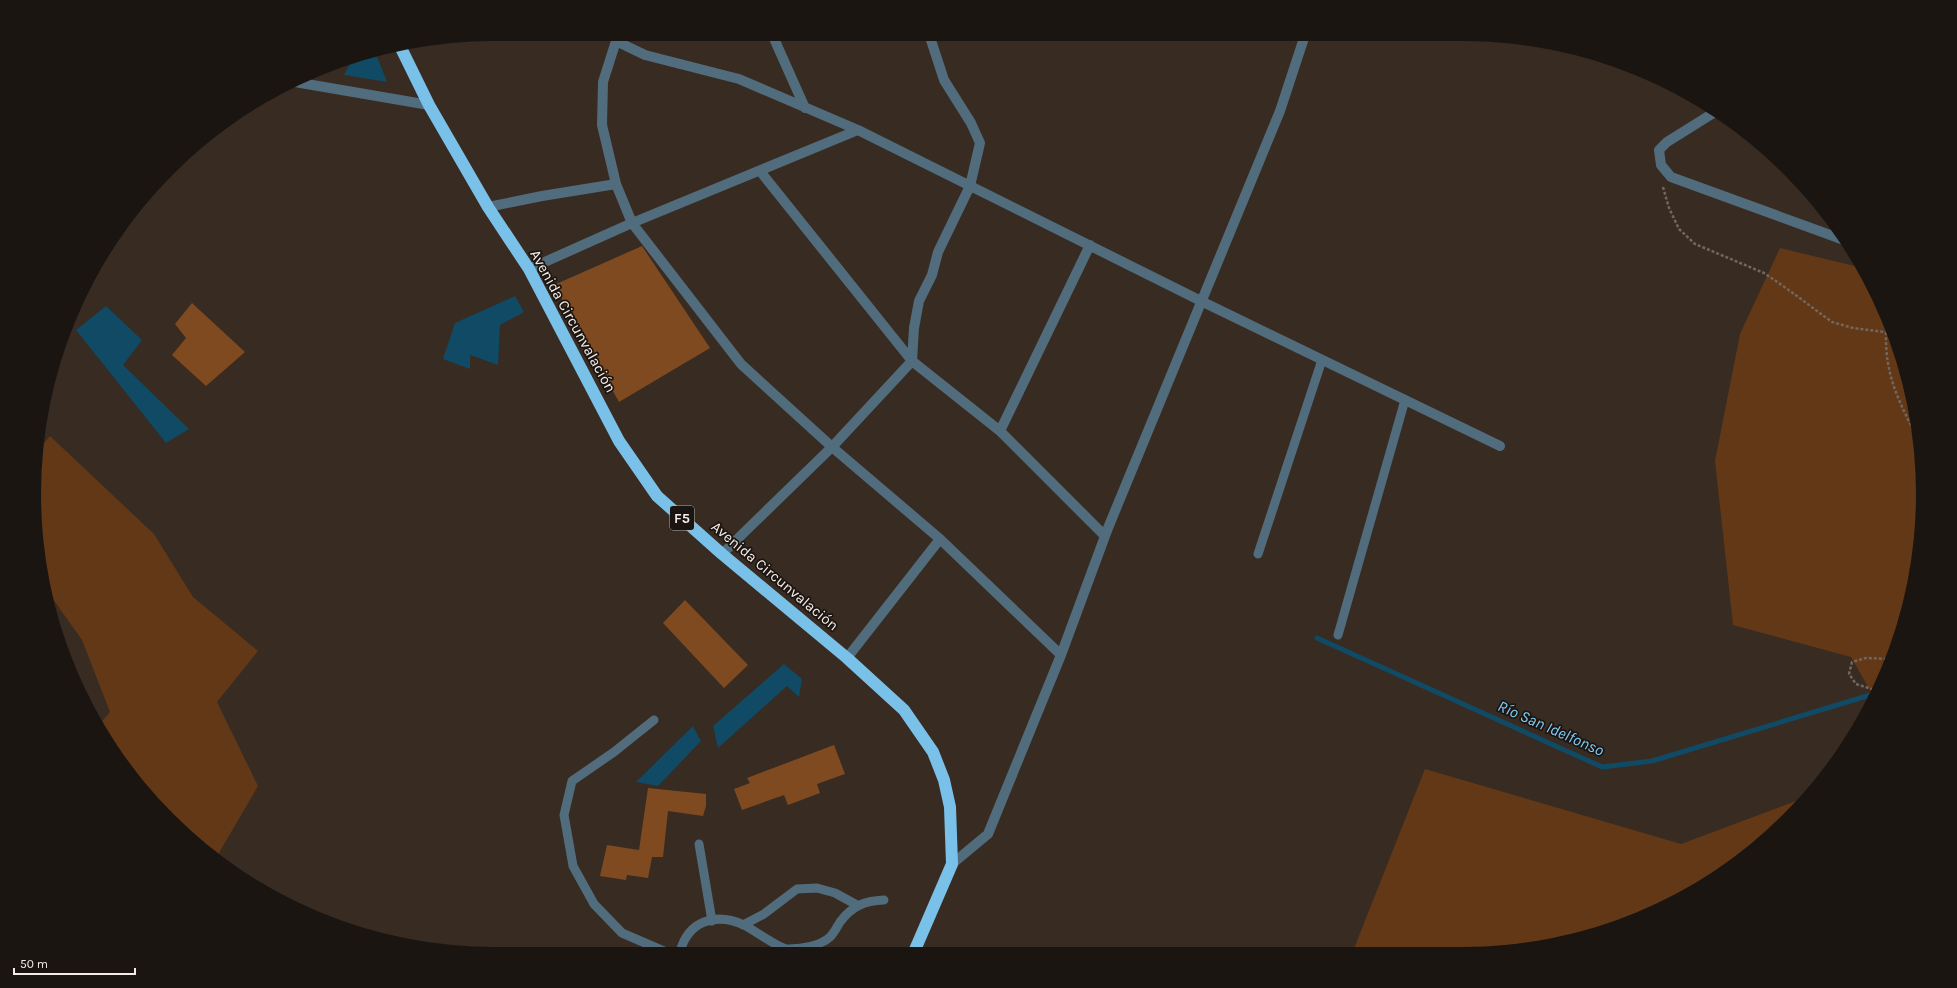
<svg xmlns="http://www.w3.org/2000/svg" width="1957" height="988" font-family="Karla,sans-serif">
<rect width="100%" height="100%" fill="#382b22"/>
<path fill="#623817" d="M1780,248L1863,268L1899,346L1919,434L1922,524L1907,613L1875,699L1851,657L1733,625L1715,461L1740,334Z
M50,436L154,534L193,597L258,651L217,702L258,786L216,858L169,819L112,750L98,726L110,712L82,640L45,588L38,554L35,464L37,451Z
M1425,769L1681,844L1804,798L1743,859L1639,919L1523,950L1353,951Z"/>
<path fill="#104a65" d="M375,51L387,82L344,75L354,56Z
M515,296L524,312L500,325L498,365L470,355V369L443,359L455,323Z
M106,306L142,340L123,365L189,429L166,443L76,330Z
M784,664L802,679L799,697L787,686L718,748L713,726Z
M693,726L701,741L658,786L636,782Z"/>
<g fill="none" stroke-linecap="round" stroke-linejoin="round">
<path stroke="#104a65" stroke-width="5" d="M1317,638L1602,767L1652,761L1877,693"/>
</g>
<path fill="#804a21" d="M642,246L710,348L619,402L554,285Z
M192,303L245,352L206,386L172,355L186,338L175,324Z
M685,600L748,665L724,688L663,623Z
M834,745L845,774L817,784L820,793L788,805L784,795L742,810L734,789L750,783L747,778Z
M648,788L706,794V806L703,816L668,811L663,857H652L648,878L627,875L626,880L600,876L607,845L639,850Z"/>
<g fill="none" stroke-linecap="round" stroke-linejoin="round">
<path stroke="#72665e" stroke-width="2.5" stroke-dasharray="3 2" stroke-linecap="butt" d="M1663,187L1669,208L1679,229L1695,244L1764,273L1786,288L1832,322L1853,328L1893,333
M1886,332C1885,375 1898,400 1917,437L1919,447
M1878,691L1856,684L1849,674L1852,662L1866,658L1890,659"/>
<path stroke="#516c7c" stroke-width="9" d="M1258,554L1322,360
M1338,635L1405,400
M654,720L614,752L572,781L564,815L573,866L594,904L622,933L666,952
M699,844L712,921
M743,925L764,914L797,889L817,888L835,893L857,905
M680,952C688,921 715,912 744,925C754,930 781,950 789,949C802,949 820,946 830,937C834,933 837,927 840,922C852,906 864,901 884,900"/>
<path stroke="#516c7c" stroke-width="10" d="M613,34L616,41L645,55L739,79L858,130L1203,302L1500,446
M772,34L805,108
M616,41L603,82L602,125L616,184L632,223L741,364L832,447L940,539L1061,655
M295,82L429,105
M1715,112L1667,142L1659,150L1661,165L1671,177L1844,240
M760,171L912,361L1000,431L1105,536
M488,207L542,196L616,184
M529,269L632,223L858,130
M1000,431L1090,245
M722,554L832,447L912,361L914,328L919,301L932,275L938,252L970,186L980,143L971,123L944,80L929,34
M847,658L940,539
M952,864L988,834L1061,655L1108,528L1280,111L1305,35"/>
<path stroke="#7ac1ea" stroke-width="12" d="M399,44L429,105L488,207L529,269L619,441L657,496L722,554L847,658L904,710L933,752L944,780L950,807L952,864L914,952"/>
</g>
<g text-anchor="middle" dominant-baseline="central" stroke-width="3.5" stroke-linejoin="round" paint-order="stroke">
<rect fill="#1b1511" stroke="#b4aca7" stroke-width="1" x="670" y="506" width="24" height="24" rx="3"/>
<g font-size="14" font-weight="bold" fill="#f6ece7">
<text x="682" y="518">F5</text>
</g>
<g font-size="15" fill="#f6ece7" stroke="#1b1511">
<text transform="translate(573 321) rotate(61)">Avenida Circunvalación</text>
<text transform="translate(775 576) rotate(40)">Avenida Circunvalación</text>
</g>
<g font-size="16" font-style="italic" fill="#81cdf9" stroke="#1b1511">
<text transform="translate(1551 728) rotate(24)">Río San Idelfonso</text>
</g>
</g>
<path d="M0 0H1957V988H0ZM494 41H1463A453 453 0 0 1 1916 494V494A453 453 0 0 1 1463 947H494A453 453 0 0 1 41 494V494A453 453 0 0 1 494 41Z" fill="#1b1511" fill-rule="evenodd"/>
<path d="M14 968v6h121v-6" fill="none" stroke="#f6ece7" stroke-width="2"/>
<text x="20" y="968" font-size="12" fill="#f6ece7" stroke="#1b1511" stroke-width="3" paint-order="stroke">50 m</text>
</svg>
